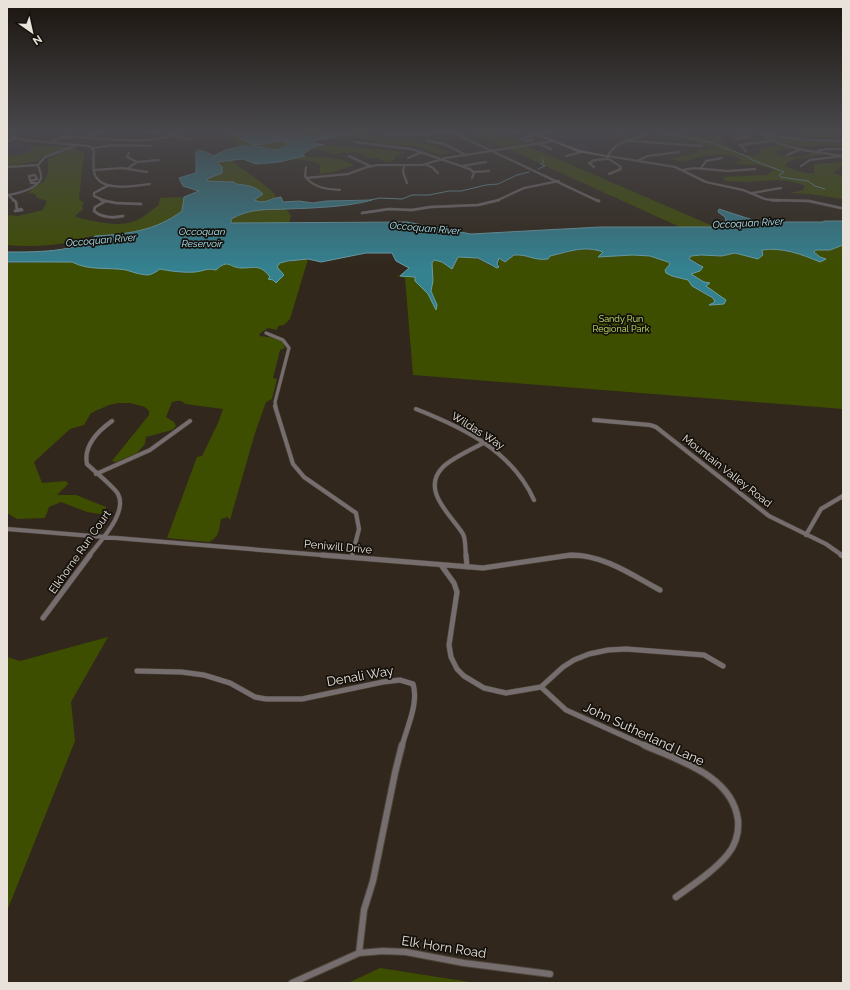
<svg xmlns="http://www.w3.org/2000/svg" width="850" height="990" font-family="Raleway,sans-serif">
<rect width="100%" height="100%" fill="#31271c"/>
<path fill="#352d3d" d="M593,130H604L621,134L589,147L590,149L586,152L545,137Z
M7,142L28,145L31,147L33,151L18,155H7Z"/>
<path fill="#3e4e00" d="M215,130C225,130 231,130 239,135C243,138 246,143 252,144C264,147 278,137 288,141C280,155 268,148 256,146C250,145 244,147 239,147Z
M285,130L323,132L395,130L368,133C378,141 398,137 410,137L413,138L410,141L433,146L451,153L443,155L414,146L381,143L370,141L362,138H354L343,136V134L305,137Z
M464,130H490L525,145L504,148Z
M604,130H639L640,132L608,140H606L620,134Z
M665,130L676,131L690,130L685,133C693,137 707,140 716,136L718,130H724L725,133L721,140C728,149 750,162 760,152L759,148L779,145L790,147L777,151L776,154L791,157H801L813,152L828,154L796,159L786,163L785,166C796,170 802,174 814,173V165L817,164L843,162V165L834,173L843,176V199L809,194L790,193L803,190L805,186C785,177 768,181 747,182C740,182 733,181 725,181L723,177L766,175L774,170L759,165L735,164L741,160L735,156L720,154L702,156L683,162L669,159L700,152L686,148C694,149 705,152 713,148L694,141L652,138L660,136L661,132Z
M811,130H843V136C828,139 810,138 794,135V133L812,132Z
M782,139L843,144V147L823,145L800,147L776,141Z
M28,145L68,147L41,157L37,161L7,166V155H18L32,151L31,147Z
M330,145L406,152L394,157L395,159C387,165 383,159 376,158C372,158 369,158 365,157L366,155L357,152L333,154L319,149H309L315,146Z
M528,146L715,227H680L508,149Z
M73,148L84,153L79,199L84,203L82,206L83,209L76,215V217C92,221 117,227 132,222C142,219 150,211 159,205L160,198L184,197L182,211C150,234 129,232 92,236C85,237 78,240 71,242C50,246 29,247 7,245V215L18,216L43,210L47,201L37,198L35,194L27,193L44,181L48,173V159Z
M305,156L340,159L354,165L334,172L320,174V166L316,162L297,159Z
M231,160C241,169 271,187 276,197C268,202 262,203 253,200L262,194C255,186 247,185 236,184L234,182L208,181L207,179L222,173L217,162Z
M272,208L286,209L291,216L289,223H231V219L251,211Z
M843,245V409L413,375L405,278L397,276L400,275L415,277C419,289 435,296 435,310L436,302L431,291L433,281L432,263L434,260L442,262L452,269L457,258C470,252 482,261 493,267L499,266L498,260L499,258L505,262L514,255C527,254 535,261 548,259L550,256C568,252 584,246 604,252L599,256C608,257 617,255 627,255C641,254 656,256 670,262V264L665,270L672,276L688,280L692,286L714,299L715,302L711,305H718L711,290L706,286L710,283L704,282L691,274L701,264L689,259L691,256L701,255L722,256L735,253L760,258L764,254L762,250C782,247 801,254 820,262L824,259L817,255L814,252L815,250H830Z
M308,259L290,319L284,325L278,326L277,330L268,328L259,334L260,336C270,338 282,335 285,348L280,350L273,378L277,379L272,399L266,402L255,433L230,520L228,517L221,519C219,528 220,537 209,542L167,538L197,457L202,456L218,423L223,409L185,404C181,399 177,401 172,402L166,417L174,422L176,426L172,430L146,437L145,444L137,453L116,462L112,461L149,415V411L145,407L130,403H118L109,405L91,413L84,425L70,429L34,462L42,483L66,481L68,484L57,495H76L106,507V510L100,514L87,512L61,502L49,507L45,518L17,519L7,513V263L72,262C89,271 109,267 127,270C133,272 141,275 148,275C153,274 156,272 159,269C169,271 185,274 195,272C204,271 206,268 216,270C230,258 229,268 242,268C256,268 260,264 271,277L269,278L273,280L277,267L280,263Z
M108,637L71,702L75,741L7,911V657L20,661Z
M380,968L476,983H348Z"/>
<path fill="#348190" stroke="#6a9ea6" d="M230,130H245L248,132H254V130H296L297,133L308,137L344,134L343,136L316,140L313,143L324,145L315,146L303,154L305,156L279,162L256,164L243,159L217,162L222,167V173L207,179L208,181L234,182L236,184C247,185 255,186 263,194L254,200C266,205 270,198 281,197L283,202L299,201L313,203L326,201L372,200C348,207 313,208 287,209C265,210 251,208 231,219V223L407,222L471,234L600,227H717L726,220L725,217L718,212L719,209L759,222H822L825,221H843V245L830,250H815L814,252L820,257L826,259L820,262C801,254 782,247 762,250L763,255L758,259L735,253L722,256L701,255L691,256L689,259L703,267L700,271L691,274L704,282L710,283L706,286L726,300L724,304L711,305H709L715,302L713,298L692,286L688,280L672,276L666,273L665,270L670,264L668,262L650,256L633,255L598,257L603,252C584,245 568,252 550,256L548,259C534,261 528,254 514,255L505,262L499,258L497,264L499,267L497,268L478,258L458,257L452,269L442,262L434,260L432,263L433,281L431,291L437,305L436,310L428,294L415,281V277L400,276L409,268L396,261L392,253H366L321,262L308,259L288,261L280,263L277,267L284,275L276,283L273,280L268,279L270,277C260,264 255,268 242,268C229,268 229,258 216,270C205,268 205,271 195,272C186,273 168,271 160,269C156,272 153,274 148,275C141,275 133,272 126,270C109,267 89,271 72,262H7V252C29,252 80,253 95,236C128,234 155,231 182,211L184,197L199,191L183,186L179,178L196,173V152L198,150L206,152L214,156C226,149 237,146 252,146C265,145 279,157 288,142C278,137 264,148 251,144C243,141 237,135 230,130Z"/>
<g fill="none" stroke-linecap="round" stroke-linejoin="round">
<path stroke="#6a9ea6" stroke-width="1" d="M659,132L709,142L749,157L750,159L784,172L779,175L781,177L808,181L815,186L825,189
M341,135L374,130
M538,169L545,166L541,164L544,162L542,159
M370,200L380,198L402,199L412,195H429L449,191H461L486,185L498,184L517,175L529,172"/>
<defs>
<path id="street-far5" d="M137,130L156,133
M447,130L598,201
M741,130L744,131L739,133L749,137L742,138
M756,130C781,150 812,151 843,156
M780,130H799
M7,131L9,130
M743,131L757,130
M130,132L139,130
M508,133L528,131
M701,133L706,130
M383,134H432L452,132
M7,135L24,140L89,146L94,150C94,158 92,168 95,175C102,192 136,186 150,184
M763,135L809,140L843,141
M175,136L190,140
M63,137C95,137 154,147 181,132L178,130
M85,137L113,130
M530,137L533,135L559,130
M530,137L533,140L527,141L522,139Z
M740,138H742L734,139Z
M7,141L16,138
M53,141L63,137L66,132
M427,141L444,144L466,155
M631,141L702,146
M355,142L411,149L470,169L474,173L472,178
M539,144L551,149
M93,148L114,145L151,146
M746,151L740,145L771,141
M818,151L827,149H843
M787,155L801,149
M349,156L370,166
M566,156L581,152
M608,156L675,167L706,182L743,190L765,199L778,201
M408,158L422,152
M639,160L648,156L679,152
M137,162L159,160
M425,164L433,168L438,173
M38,165L45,157L77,145
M404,166L403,172L407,183
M462,166L486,162
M801,166L810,160L842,156
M7,167L38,165
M306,167L305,176C313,188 327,189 340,190
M594,167L589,163L595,160L608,159
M701,168L706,161L722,158
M127,169L137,162L127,157L129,153
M95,170L122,168L147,172
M683,170L694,168L728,171L755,169
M473,172L489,171
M609,174L621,169L620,166L607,158C614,141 631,140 647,135L649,130
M306,178L348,174L367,167L378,165H422L446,158L554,141
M31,181L37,179L35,175L29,176L31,183H37
M752,193L781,188
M7,194L15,201
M9,195C18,193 38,189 41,178C42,174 39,169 38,165
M105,201L94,196V193L109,185
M496,201L524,188L559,181"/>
<path id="street-far4" d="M13,200L16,202L17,210
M101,200L116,203L141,204
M596,200L599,201
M771,200L809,201L841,208
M106,201L95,207L94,211C102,218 113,218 123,216
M21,209L22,210L15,211Z
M362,213L389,209L412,210L430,207L478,205L499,200"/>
<path id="street-far3" d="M266,333L283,340L289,348L275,402L276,407"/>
<path id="street-far2" d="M275,406L293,464L304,477L356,513L359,529L352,556
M416,409C464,428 512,451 534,500
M594,420L650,425L656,427L769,516L826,544L843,556
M96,474L150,450L190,421
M7,529L334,556
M806,535L821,509L843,496
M89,556C100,541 128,513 118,494C114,487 94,471 87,464C83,445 98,431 112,421
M466,556C465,549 466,540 463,534C451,515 420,490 443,467C452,458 471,450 483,443
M566,556H586"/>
<path id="street-far1" d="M322,555L483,568L571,555C604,555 632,575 660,590
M466,555L467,567
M841,555L843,556
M441,565L454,583L457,592L449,645L451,657L457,669L464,676L484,688L506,693L541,687L563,667L574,660L589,654L608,650L626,649L704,655L723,666
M43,618L90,555
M137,671L181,672L204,675L230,683L255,697L266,699H302L383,682L400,680L413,684C419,703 407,727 402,746
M541,687L566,710L646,746"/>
<path id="street" d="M644,745C679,761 732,775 738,820C739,832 736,844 728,854C714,871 694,884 676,897
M359,953L364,910L373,881L395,773L402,745
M292,983L359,953L383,951L406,952L464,963L550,974"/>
<path id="secondary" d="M524,130H526L580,150L609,156L608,157L578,152Z"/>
</defs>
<use href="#street-far5" stroke="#4e453a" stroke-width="2.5"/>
<use href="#street-far4" stroke="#4e453a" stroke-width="3"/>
<use href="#street-far3" stroke="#4e453a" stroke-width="4"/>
<use href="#street-far2" stroke="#4e453a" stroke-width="5"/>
<use href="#street-far1" stroke="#4e453a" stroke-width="6"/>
<use href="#street" stroke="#4e453a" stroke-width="8"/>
<use href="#secondary" stroke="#4e453a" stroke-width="0.5"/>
<use href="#street-far5" stroke="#756d6e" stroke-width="2"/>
<use href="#street-far4" stroke="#756d6e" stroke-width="2.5"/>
<use href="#street-far3" stroke="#756d6e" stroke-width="3"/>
<use href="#street-far2" stroke="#756d6e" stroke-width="4"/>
<use href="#street-far1" stroke="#756d6e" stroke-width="5"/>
<use href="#street" stroke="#756d6e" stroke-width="6"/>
<use href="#secondary" fill="#a19394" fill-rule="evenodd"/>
</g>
<linearGradient id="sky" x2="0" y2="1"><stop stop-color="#1b150f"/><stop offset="0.49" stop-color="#48474b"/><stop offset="1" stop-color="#48474b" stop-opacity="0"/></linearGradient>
<rect width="850" height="268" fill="url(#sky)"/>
<g text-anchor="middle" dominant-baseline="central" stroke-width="3.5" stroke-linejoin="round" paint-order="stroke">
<g font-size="9" fill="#c7e969" stroke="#15110c">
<text x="621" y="319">Sandy Run<tspan x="621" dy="10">Regional Park</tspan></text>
</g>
<g font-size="10" font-style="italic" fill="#aae6f4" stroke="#15110c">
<text transform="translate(748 223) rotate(-3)">Occoquan River</text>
<text transform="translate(425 228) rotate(5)">Occoquan River</text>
<text x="202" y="231">Occoquan<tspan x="202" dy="12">Reservoir</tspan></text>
<text transform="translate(101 240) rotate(-5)">Occoquan River</text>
</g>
<g font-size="11" fill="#e8e2da" stroke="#15110c">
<text transform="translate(478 431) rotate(32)">Wildas Way</text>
<text transform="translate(727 471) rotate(38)">Mountain Valley Road</text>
<text transform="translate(338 547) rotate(5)">Peniwill Drive</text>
<text transform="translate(80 552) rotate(-55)">Elkhorne Run Court</text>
</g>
<g font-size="13" fill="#e8e2da" stroke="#15110c">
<text transform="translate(360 676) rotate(-10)">Denali Way</text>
<text transform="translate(644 734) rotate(25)">John Sutherland Lane</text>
<text transform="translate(444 947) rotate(9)">Elk Horn Road</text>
</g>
</g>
<rect width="850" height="990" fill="none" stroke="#e8e2da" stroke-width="16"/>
<g transform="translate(32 32) rotate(146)" stroke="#15110c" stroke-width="3" paint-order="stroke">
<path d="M0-3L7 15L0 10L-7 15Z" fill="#e8e2da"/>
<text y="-6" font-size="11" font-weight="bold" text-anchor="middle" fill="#e8e2da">N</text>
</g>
</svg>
